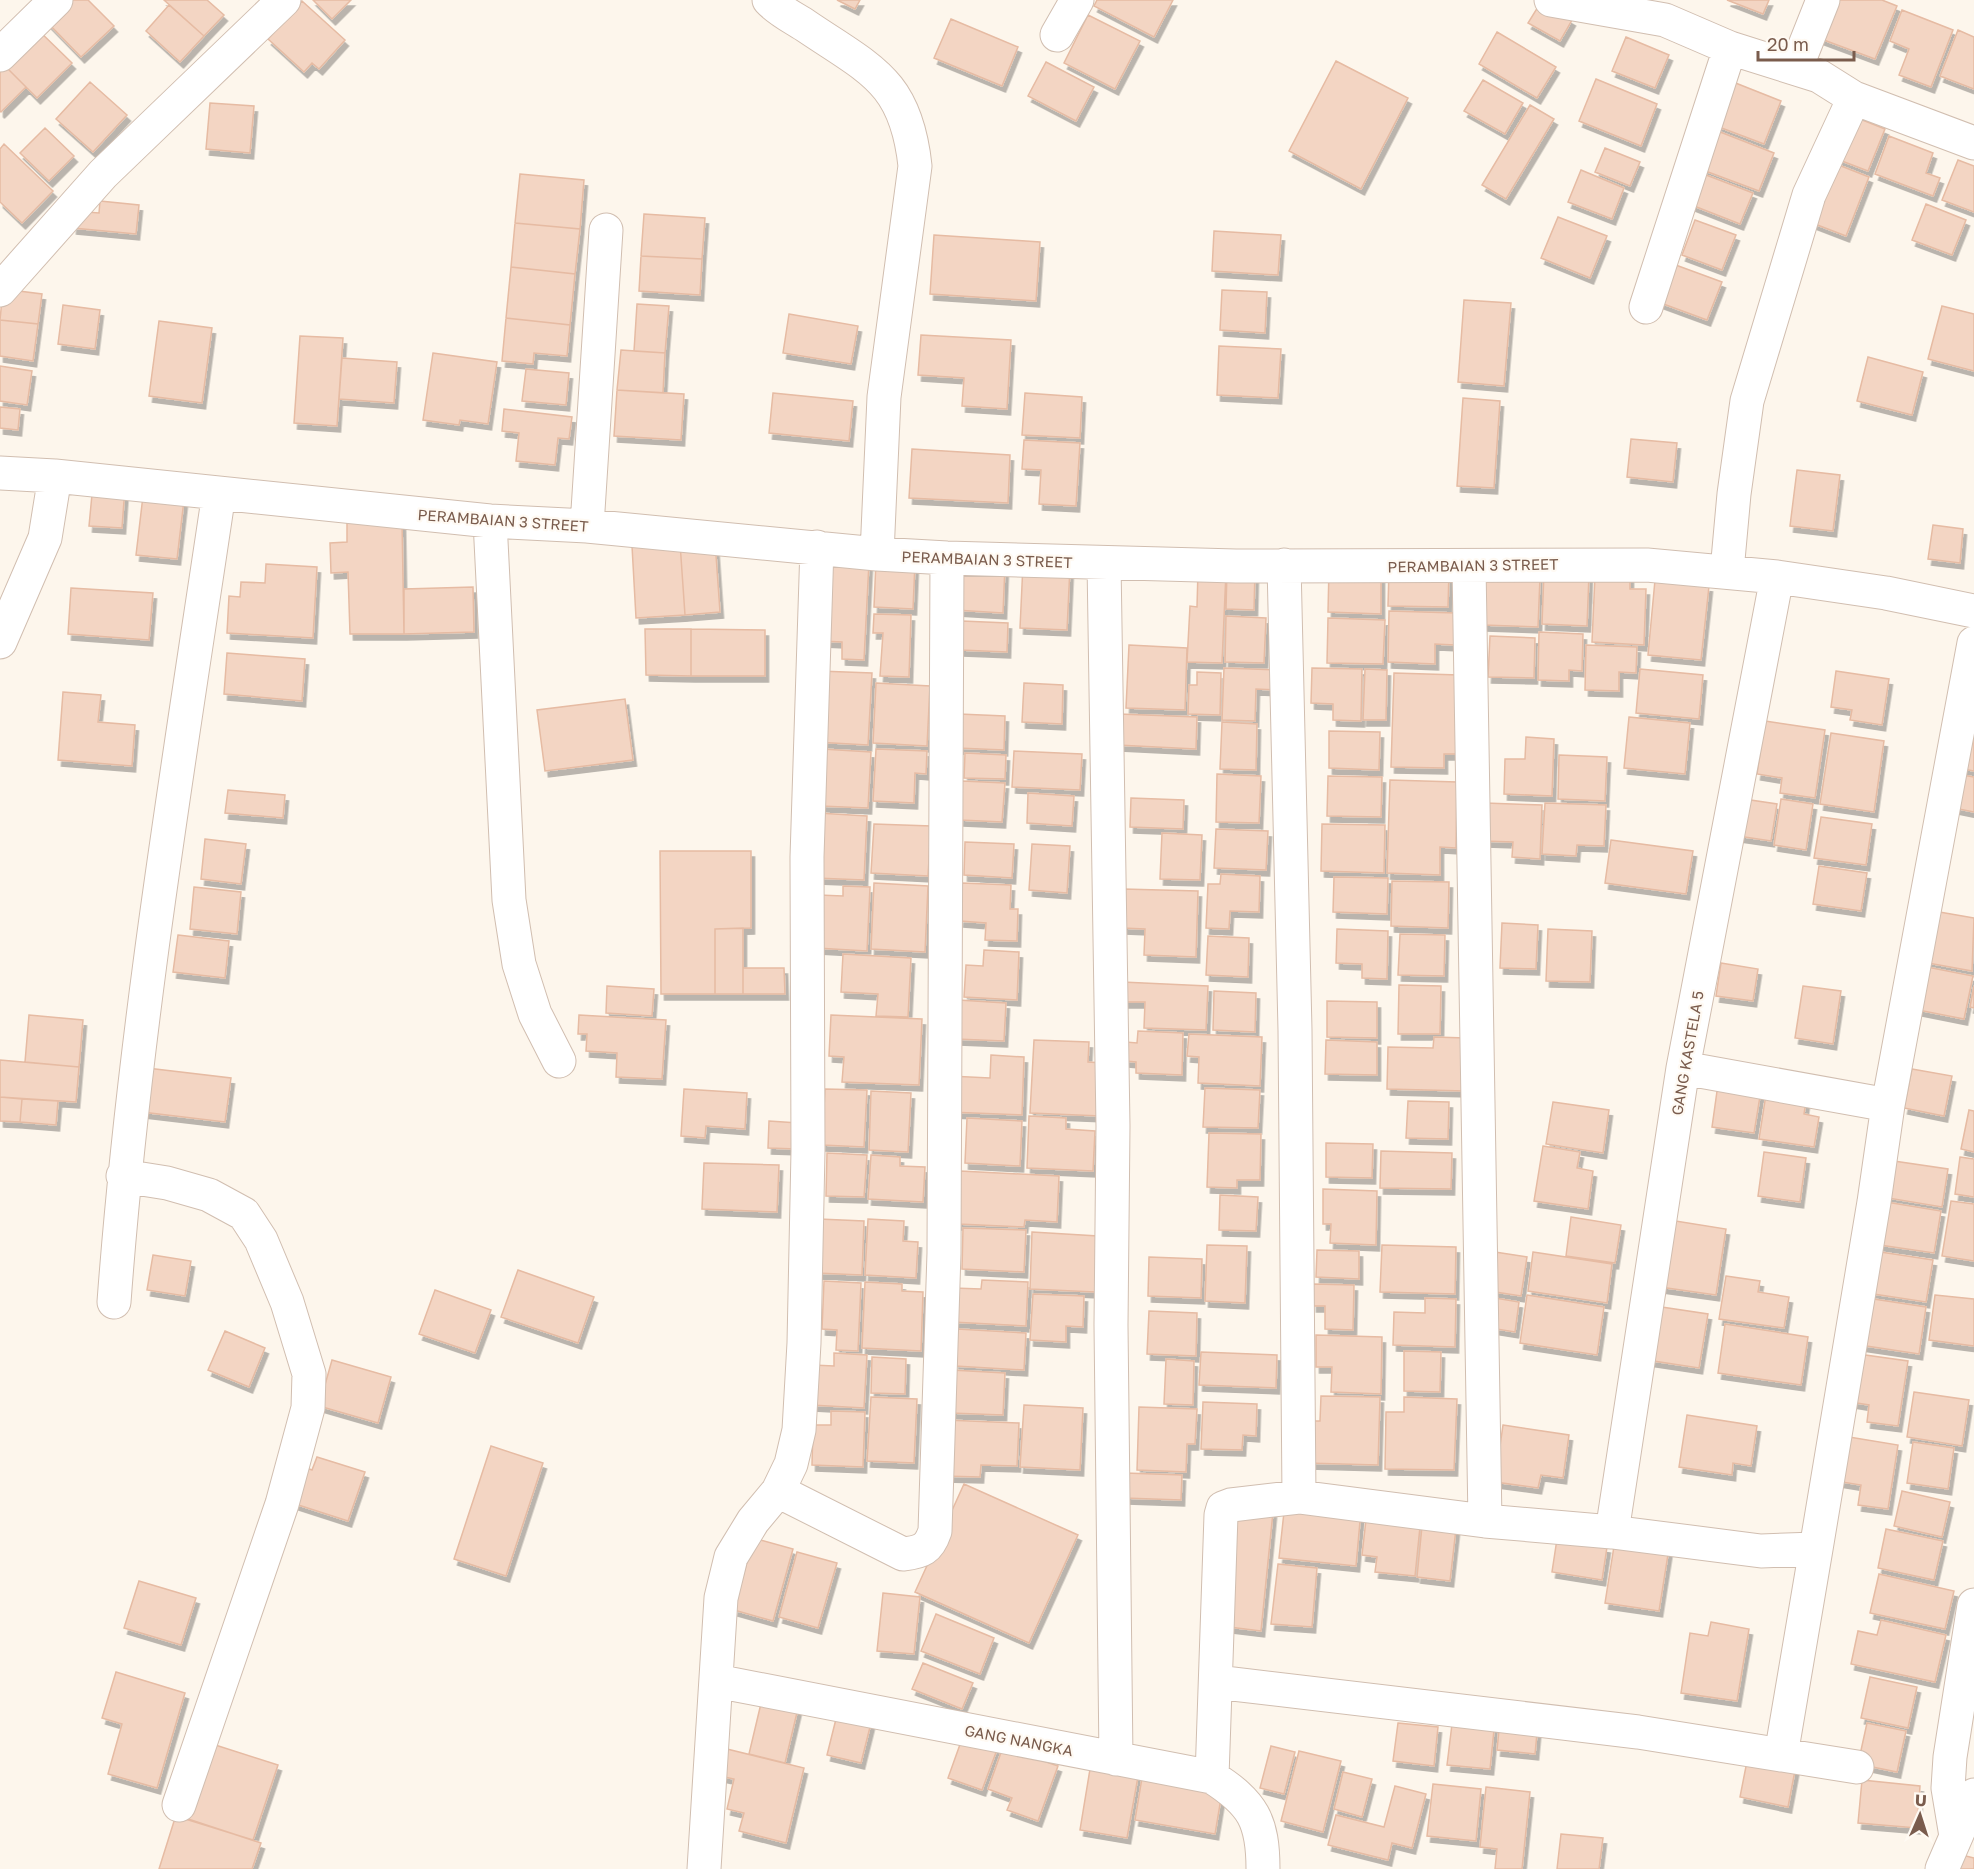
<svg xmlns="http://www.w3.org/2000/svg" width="1974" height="1869" font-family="'Golos Text',sans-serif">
<defs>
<filter id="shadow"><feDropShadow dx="3.5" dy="6" stdDeviation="0" flood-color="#0004"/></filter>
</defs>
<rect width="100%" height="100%" fill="#fdf6ec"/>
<path fill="#f3d5c3" stroke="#e6bba3" stroke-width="1.5" filter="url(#shadow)" d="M68,0H88L114,26L81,57L46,21Z
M164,0H207L224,15L204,36Z
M313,0H351L332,19Z
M837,0H860L855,9Z
M1097,0H1173L1154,37L1094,6Z
M1727,0H1769L1763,14Z
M1827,0H1882L1897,6L1875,59L1813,36Z
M302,1L345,40L319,69L312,63L304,72L268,39Z
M1541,2L1572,20L1560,41L1528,23Z
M169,5L204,36L180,62L146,31Z
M1902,10L1953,30L1931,87L1899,75L1909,49L1890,41Z
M1088,15L1140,41L1115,89L1064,63Z
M951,19L1018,47L1002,86L934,58Z
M33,25L72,63L37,98L0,61Z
M1958,30L1974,37V89L1940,76Z
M1497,32L1556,67L1537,98L1479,64Z
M1626,37L1669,55L1655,88L1612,71Z
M0,61L26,87L1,112L0,111Z
M1336,61L1408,98L1361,189L1289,151Z
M1046,62L1094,87L1076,121L1028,96Z
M1596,79L1657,104L1641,146L1579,121Z
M1483,80L1523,103L1505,134L1464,111Z
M1728,80L1781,101L1764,144L1711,124Z
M90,82L127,115L93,152L56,119Z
M210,103L254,106L250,153L206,149Z
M1530,105L1554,119L1506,199L1482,185Z
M1850,115L1885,129L1868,171L1834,158Z
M45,128L74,156L49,181L20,153Z
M1715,130L1774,153L1759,191L1700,169Z
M1889,136L1933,153L1926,173L1940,178L1933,196L1875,174Z
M4,144L53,191L22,223L0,202V149Z
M1605,148L1640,162L1630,186L1595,172Z
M1958,160L1974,166V212L1942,200Z
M1831,162L1869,177L1846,236L1807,221Z
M1581,170L1624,188L1612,219L1568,202Z
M1701,173L1753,193L1740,224L1689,204Z
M520,174L584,180L580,229L515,223Z
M100,201L139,205L136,234L73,228L74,211L99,213Z
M1926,204L1966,220L1952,255L1912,240Z
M644,214L705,218L702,259L641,256Z
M1558,217L1607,236L1590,278L1541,258Z
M1695,220L1736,235L1722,270L1682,255Z
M515,223L580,229L575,274L511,267Z
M1214,231L1281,235L1278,275L1212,271Z
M934,235L1040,242L1036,301L930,294Z
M641,256L702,259L700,295L639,291Z
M1673,264L1722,282L1707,320L1658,302Z
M511,267L575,274L570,325L506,318Z
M3,289L42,294L38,324L0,320Z
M1222,290L1267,292L1265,333L1220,330Z
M1464,300L1511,303L1504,386L1458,382Z
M637,304L669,306L665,353L634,351Z
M63,305L100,310L95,349L58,344Z
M1942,306L1974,314V371L1928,359Z
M789,314L858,326L851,364L783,353Z
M506,318L570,325L567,356L534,353L533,364L502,361Z
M0,320L38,324L33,361L0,356Z
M159,321L212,328L202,403L149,396Z
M921,335L1011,340L1007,409L962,406L964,378L918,375Z
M300,336L343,338L337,426L294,423Z
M1219,346L1281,349L1278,398L1217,395Z
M621,350L665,353L663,393L617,390Z
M433,353L497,362L488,424L460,420L459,425L423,420Z
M1868,357L1923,372L1912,415L1857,401Z
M342,358L397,362L394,403L339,399Z
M0,366L32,371L27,405L0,401Z
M526,369L569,373L566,405L522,401Z
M617,390L684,394L681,440L614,436Z
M773,393L853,401L849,441L769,433Z
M1025,393L1082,397L1080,438L1022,435Z
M1463,398L1500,401L1494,488L1457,486Z
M0,407L20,409L18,430L0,428Z
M504,409L572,417L569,439L558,438L555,465L516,461L519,433L502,431Z
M1631,439L1677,443L1673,482L1627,477Z
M1024,440L1080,443L1076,506L1039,504L1041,470L1022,469Z
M912,449L1010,455L1008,503L909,498Z
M1797,470L1840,475L1833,531L1790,526Z
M93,484L125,487L122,528L89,526Z
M143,496L184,500L177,559L136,555Z
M402,522L404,634H350L348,572L331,573L330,543L347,542V523Z
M1933,525L1963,529L1960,563L1928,559Z
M715,541L720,612L685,615L680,543Z
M680,543L685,615L636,618L632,546Z
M824,560L869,562L864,660L842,659V642L820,641Z
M876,561L915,563L913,609L874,607Z
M957,563L1005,566L1003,613L955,610Z
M266,564L317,567L313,638L227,633L229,596L240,597L241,582L265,583Z
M1023,564L1070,567L1067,630L1020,628Z
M1329,569L1381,571V614L1328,612Z
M1227,570L1255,571L1254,610L1226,609Z
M1389,570L1449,571L1448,607L1388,606Z
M1198,571L1226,572L1222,663L1187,662L1190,606L1197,607Z
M1544,572L1589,574L1587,626L1542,624Z
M1485,575L1540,577L1538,627L1483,625Z
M1595,576L1630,577V589H1646L1644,645L1592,642Z
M1655,580L1709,586L1701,660L1648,655Z
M473,587L474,632L404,634V589Z
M71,588L153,593L149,640L68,634Z
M1389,611L1456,613L1455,645L1435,644V664L1388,662Z
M874,614L911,615L909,677L880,676L883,633H873Z
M1226,616L1266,618L1264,663L1225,662Z
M1328,618L1385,620L1383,664L1327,663Z
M962,621L1008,623L1007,652L960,650Z
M645,629H691V676L646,675Z
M691,629L765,630V676H691Z
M1539,632L1583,634L1582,671L1569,670V681L1538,680Z
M1490,636L1535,638L1534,678L1488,677Z
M1129,645L1187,648L1185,710L1126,708Z
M1586,645L1637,647L1636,673L1619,672V691L1585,690Z
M227,653L305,659L302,701L224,694Z
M1224,668L1277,670L1276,690L1256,689L1255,721L1222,720Z
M1312,668L1362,669L1361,721L1333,720V704L1311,703Z
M1365,669L1387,670L1386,720H1363Z
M1640,669L1703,675L1699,719L1636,713Z
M819,671L872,673L868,745L815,742Z
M1836,671L1889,679L1882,725L1850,720L1852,710L1831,707Z
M1197,672L1221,673L1220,715L1188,714L1189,685H1197Z
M1394,673L1459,675L1457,754H1444V768L1391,767Z
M876,683L930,686L927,746L873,743Z
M1024,683L1063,685L1062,724L1022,722Z
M63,692L101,695L98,722L135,725L132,766L58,760Z
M625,699L633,760L545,771L537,710Z
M959,714L1005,716L1004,750L957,748Z
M1119,714L1197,717L1196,749L1117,745Z
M1629,717L1690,723L1685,774L1624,768Z
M1765,721L1825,730L1815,798L1780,793L1782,778L1757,774Z
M1222,722L1257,724L1256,770L1220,769Z
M1974,729V771L1957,768Z
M1329,731L1380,732L1379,770L1329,768Z
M1831,733L1884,741L1874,812L1820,804Z
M1526,737L1554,739L1552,796L1504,794L1505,759H1525Z
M822,749L871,752L868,808L820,806Z
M876,749L927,751L926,774L915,773L914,803L873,801Z
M1014,751L1082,754L1080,790L1012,787Z
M965,753L1006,755L1005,779L964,778Z
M1559,755L1607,757L1605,801L1558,799Z
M1217,774L1261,776L1259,823L1216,822Z
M1956,774L1974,777V812L1949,807Z
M1328,776L1382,777L1381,817L1327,816Z
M1390,780L1457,782L1456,848L1440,847V875L1387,873Z
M962,781L1005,783L1002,822L960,820Z
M228,790L285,795L283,818L225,813Z
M1028,793L1074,796L1072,826L1027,823Z
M1131,798L1184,800L1183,829L1130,827Z
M1744,799L1777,804L1771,841L1738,836Z
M1781,799L1813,804L1806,850L1774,845Z
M1485,803L1542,805L1540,859L1512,857L1513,842L1483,841Z
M1545,803L1606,805L1604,846L1577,845L1576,856L1542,854Z
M818,813L867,816L864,880L815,878Z
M1821,817L1872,824L1866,865L1814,858Z
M874,824L931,826L928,876L871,873Z
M1322,824L1385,825L1384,873L1321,871Z
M1216,829L1268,831L1266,870L1214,868Z
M1162,833L1202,835L1200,880L1160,879Z
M205,839L246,844L241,884L201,879Z
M1611,840L1693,851L1686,894L1605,883Z
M965,842L1014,844L1012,878L964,875Z
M1032,844L1070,846L1067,893L1029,890Z
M660,851H751V928L715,929V994H661Z
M1819,866L1867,873L1861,911L1813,904Z
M1221,874L1260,876L1259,912L1230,911L1229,929L1206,928L1208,884H1220Z
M1334,877L1388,878L1387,914L1333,912Z
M1392,881L1449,882L1448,928L1391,926Z
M874,883L928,886L925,952L871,949Z
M962,883L1011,885L1010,909H1018L1017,941L985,940L986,923L960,921Z
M843,886L870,887L867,951L816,948L819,895L843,896Z
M194,887L241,892L237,934L190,929Z
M1123,889L1198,891L1196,957L1144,955L1145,929L1122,928Z
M1928,910L1974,918L1972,971L1917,961Z
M1502,923L1538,925L1536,969L1500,968Z
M743,928V994H715V929Z
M1337,929L1388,931L1387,979L1362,978V964L1336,963Z
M1548,929L1592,931L1590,982L1546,981Z
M1400,934L1445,935L1444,976L1398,975Z
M178,935L229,941L225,978L173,972Z
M1208,936L1249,938L1248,977L1206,975Z
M984,950L1019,952L1017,1000L964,997L966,965L983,966Z
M843,954L911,958L908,1017L876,1016L878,994L841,992Z
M1721,963L1758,969L1753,1001L1716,996Z
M1927,967L1973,976L1964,1019L1918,1010Z
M743,968H784L785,994H743Z
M1122,982L1208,986L1206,1030L1144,1028L1145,1002H1121Z
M1399,985L1441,986L1440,1034H1398Z
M607,986L654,989L652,1016L606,1013Z
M1803,986L1841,991L1833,1044L1795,1038Z
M1974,986V1008L1970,1007Z
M1214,991L1256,993L1255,1032L1213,1030Z
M958,1000L1006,1003L1004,1041L956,1039Z
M1327,1001L1377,1002V1038L1327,1037Z
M29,1015L83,1020L79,1067L25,1062Z
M579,1015L666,1020L662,1079L616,1077L617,1053L586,1051L587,1034H578Z
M831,1015L922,1019L919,1085L842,1082L844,1057L829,1056Z
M1138,1031L1183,1033L1182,1075L1136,1073V1062L1125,1061L1126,1042L1137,1043Z
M1189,1034L1262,1037L1260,1086L1198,1083L1199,1057L1187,1056Z
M1434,1037L1466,1038L1465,1091L1387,1089L1388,1047L1433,1048Z
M1034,1040L1089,1042L1088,1062L1104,1063L1101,1116L1030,1113Z
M1326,1040L1377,1042V1075L1325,1074Z
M991,1055L1024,1057L1022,1115L948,1112L950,1076L990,1078Z
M0,1060L79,1067L76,1102L0,1097Z
M147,1068L231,1078L225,1122L142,1112Z
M1912,1069L1952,1076L1944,1116L1904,1108Z
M1718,1084L1761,1090L1754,1133L1712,1127Z
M1205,1088L1260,1090L1258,1128L1203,1127Z
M1767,1088L1807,1095L1804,1114L1819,1117L1814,1147L1759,1139Z
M684,1089L747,1093L745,1129L706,1126L705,1138L681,1136Z
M825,1089L867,1090L864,1147L822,1145Z
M871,1091L911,1093L908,1152L869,1150Z
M0,1097L22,1099L20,1122L0,1121Z
M22,1099L58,1101L56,1125L20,1122Z
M1408,1101L1449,1102L1448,1139L1406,1138Z
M1553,1102L1609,1110L1603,1153L1546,1144Z
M1969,1110L1974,1111V1152L1961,1149Z
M1029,1116L1066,1118V1129L1095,1131L1093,1171L1027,1168Z
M967,1118L1022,1121L1020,1166L965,1163Z
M769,1121L798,1123L797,1149L768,1148Z
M1209,1133L1261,1134L1260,1180H1237V1188L1207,1187Z
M1326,1143L1373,1144L1372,1178L1326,1177Z
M1543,1146L1580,1152L1577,1168L1593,1171L1588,1209L1534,1201Z
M1381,1151L1452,1153L1451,1189L1380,1188Z
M1764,1152L1806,1158L1800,1202L1758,1196Z
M827,1153L867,1155L864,1197L826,1196Z
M871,1155L900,1157V1166L925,1167L923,1202L868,1199Z
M1960,1157L1974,1159V1197L1955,1194Z
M1887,1160L1948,1169L1942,1207L1882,1197Z
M704,1163L779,1165L777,1212L702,1209Z
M960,1171L1059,1176L1057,1222L1025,1220L1024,1227L958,1224Z
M1323,1189L1377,1191L1376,1245L1330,1243L1331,1224H1323Z
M1220,1195L1258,1197L1256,1231L1219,1230Z
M1880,1201L1941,1211L1934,1253L1873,1244Z
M1951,1201L1974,1204V1261L1942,1256Z
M1571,1217L1621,1225L1615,1263L1566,1256Z
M819,1219L864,1221L862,1275L816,1273Z
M868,1219L904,1221L903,1241L918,1242L916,1278L865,1275Z
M1663,1219L1726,1229L1716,1295L1653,1286Z
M963,1228L1026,1230L1024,1272L962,1269Z
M1032,1232L1098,1236L1095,1292L1030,1289Z
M1207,1245L1247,1246L1245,1303L1205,1301Z
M1382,1245L1456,1247L1455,1294L1380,1292Z
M1317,1250L1359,1251V1279L1316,1277Z
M1874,1251L1933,1260L1926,1302L1867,1293Z
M1495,1252L1527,1257L1521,1296L1489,1291Z
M1533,1252L1612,1264L1607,1303L1528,1291Z
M153,1255L191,1261L185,1296L147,1290Z
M1149,1257L1202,1259L1201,1298L1148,1296Z
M518,1270L594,1297L578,1343L501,1317Z
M1726,1276L1760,1281L1758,1292L1789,1297L1784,1328L1719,1319Z
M982,1280L1028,1282L1026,1326L952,1322L954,1288L981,1289Z
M824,1281L861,1283L858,1351L836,1350L837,1330L822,1329Z
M865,1282L902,1284V1291L923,1292L921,1351L862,1348Z
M1313,1284L1354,1285L1353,1330L1325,1329V1306H1313Z
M435,1290L491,1310L475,1353L419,1334Z
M1033,1294L1084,1296L1083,1327L1066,1326V1342L1030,1340Z
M1527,1295L1604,1307L1597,1355L1520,1343Z
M1935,1295L1974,1299V1346L1929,1340Z
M1489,1297L1519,1302L1515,1332L1484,1327Z
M1425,1298L1456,1299L1455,1347L1393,1345L1394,1312L1425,1313Z
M1867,1298L1926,1307L1919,1354L1860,1345Z
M1655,1306L1708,1314L1699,1368L1647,1360Z
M1149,1311L1197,1313L1196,1356L1147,1354Z
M1725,1324L1808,1337L1801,1385L1718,1373Z
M957,1329L1026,1333L1024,1370L955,1366Z
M225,1331L265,1348L249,1387L208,1370Z
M1316,1335L1382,1337L1381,1394L1331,1392L1332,1367H1316Z
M1404,1351L1441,1352L1440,1392L1404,1391Z
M1201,1352L1277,1355L1276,1388L1199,1385Z
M834,1353L867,1355L864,1408L811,1405L813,1365L834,1366Z
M1851,1353L1908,1361L1898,1426L1867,1422L1869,1405L1844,1401Z
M872,1357L906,1359L905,1394L871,1393Z
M1166,1359L1194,1361L1193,1405L1164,1404Z
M332,1360L391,1377L378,1423L319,1406Z
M951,1370L1005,1373L1003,1415L950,1413Z
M1914,1392L1969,1400L1962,1446L1907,1437Z
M1321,1396L1380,1397L1378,1465L1305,1463L1307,1421H1320Z
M871,1397L917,1399L914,1463L867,1461Z
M1404,1397L1457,1399L1454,1470L1385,1469L1386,1412H1404Z
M1203,1402L1257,1404L1256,1436L1243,1435L1242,1450L1201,1449Z
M1024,1405L1083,1408L1080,1470L1020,1467Z
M1139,1407L1197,1409L1195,1444H1187L1186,1472L1137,1470Z
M831,1411L865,1412L863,1467L812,1465L813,1425H831Z
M1687,1415L1757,1426L1751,1466L1733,1463L1732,1475L1679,1467Z
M945,1420L1019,1423L1017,1466L981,1465L980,1477L942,1476Z
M1503,1425L1569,1435L1563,1478L1541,1475L1538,1488L1495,1482Z
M1837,1435L1898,1445L1888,1509L1858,1505L1861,1485L1830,1480Z
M1913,1442L1954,1448L1948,1489L1907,1483Z
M491,1446L543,1463L506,1576L454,1559Z
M317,1457L365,1472L348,1521L289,1502L301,1466L312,1470Z
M1125,1473L1182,1475L1181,1500L1124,1498Z
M964,1484L1078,1535L1029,1643L915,1592Z
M1902,1491L1950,1502L1942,1537L1894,1526Z
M1285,1503L1361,1510L1356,1566L1279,1558Z
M1233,1507L1273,1512L1261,1631L1221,1626Z
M1367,1511L1421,1517L1415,1576L1375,1572L1377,1557L1362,1555Z
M1423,1516L1457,1520L1450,1581L1417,1577Z
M1886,1529L1943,1541L1934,1580L1878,1568Z
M746,1536L793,1549L773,1621L734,1610L747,1562L739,1560Z
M1557,1539L1607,1547L1602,1580L1552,1572Z
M1615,1540L1669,1548L1659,1611L1605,1603Z
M797,1552L837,1563L818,1628L779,1617Z
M1278,1564L1317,1568L1312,1627L1271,1624Z
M1879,1574L1954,1591L1945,1629L1870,1613Z
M139,1581L196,1598L181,1645L124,1628Z
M883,1593L920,1597L914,1654L877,1651Z
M936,1614L994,1638L980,1674L921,1651Z
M1881,1620L1946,1635L1935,1682L1851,1664L1858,1631L1877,1635Z
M1711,1622L1749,1629L1737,1701L1681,1693L1690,1633L1708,1636Z
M923,1663L973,1683L962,1709L912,1689Z
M116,1672L185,1693L157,1788L108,1774L122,1724L102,1718Z
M1870,1677L1917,1687L1908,1728L1861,1718Z
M763,1695L799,1704L785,1763L749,1754Z
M838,1711L872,1719L861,1763L827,1755Z
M1453,1716L1495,1720L1490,1769L1447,1765Z
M1500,1720L1538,1723L1535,1754L1497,1750Z
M1398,1723L1438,1727L1434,1766L1393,1761Z
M1867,1723L1906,1731L1897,1772L1858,1764Z
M963,1736L998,1747L982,1790L948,1778Z
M206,1742L278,1765L253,1840L182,1818Z
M1271,1746L1295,1752L1284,1794L1260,1788Z
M1003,1747L1058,1766L1038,1821L1007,1810L1012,1798L988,1789Z
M727,1749L804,1768L786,1843L739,1831L744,1813L727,1809L734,1779L720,1776Z
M1299,1751L1341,1761L1323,1832L1281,1821Z
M1749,1751L1797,1760L1788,1807L1740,1797Z
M1091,1763L1139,1771L1127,1838L1080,1830Z
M1143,1772L1223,1786L1215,1834L1135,1820Z
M1343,1772L1372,1779L1362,1817L1334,1809Z
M1862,1780L1920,1786L1917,1828L1858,1823Z
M1433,1784L1481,1789L1476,1841L1427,1836Z
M1395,1786L1426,1794L1412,1848L1392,1843L1388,1860L1328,1845L1336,1815L1384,1827Z
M1486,1787L1530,1792L1522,1869H1495L1497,1849L1480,1847Z
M176,1815L261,1843L252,1869H159Z
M1561,1834L1603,1838L1599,1869H1557Z
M1954,1853L1974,1858V1869H1950Z"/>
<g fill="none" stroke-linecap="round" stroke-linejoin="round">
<defs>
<path id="minor" d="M769,0C779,11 794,18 806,26C871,70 906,81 915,166L884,397L877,554
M1551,0L1665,20L1730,48L1819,76L1854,98L1809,195L1747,401L1734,494L1727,571
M1057,35L1077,0
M0,55L56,0
M1796,68L1823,0
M1854,98L1974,143
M0,290L103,174L284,0
M1646,307L1730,48
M0,473L55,476L490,521L587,526L877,554L947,558L1236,566L1647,565L1777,577L1886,593L1974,611
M490,521L509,900L519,964L535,1014L559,1061
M587,526L606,230
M1104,563L1113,1126L1111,1325L1116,1759
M1284,565L1295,1030L1299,1497
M1469,566L1485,1521
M0,642L45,538L55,476
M1683,1068L1888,1105
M123,1176L167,1183L209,1195L244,1214L261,1240L287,1302L309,1374L308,1408L282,1504L179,1805
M114,1302C134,1031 179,762 219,493
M778,1491L903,1554C922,1552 929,1549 935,1531L944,1253L947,558
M1612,1532L1683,1068L1777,577
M716,1681L1212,1777C1253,1803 1263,1821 1263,1869
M1216,1682L1638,1732L1857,1767
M1781,1755L1816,1549
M1212,1777L1221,1515L1223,1508L1231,1505L1299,1497L1485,1521L1612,1532L1761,1551L1816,1549L1874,1202L1888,1105L1974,643
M1956,1836L1948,1788L1950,1757L1974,1605
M704,1869L721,1598L731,1557L753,1521L778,1491L791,1464L799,1430L804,1343L808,1151L807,857L817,547
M1942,1869L1974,1795"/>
</defs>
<use href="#minor" stroke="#d1beb0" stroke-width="35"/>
<use href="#minor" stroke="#fff" stroke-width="33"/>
</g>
<g text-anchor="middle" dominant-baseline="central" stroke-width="4.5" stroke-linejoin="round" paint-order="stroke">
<g font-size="15" fill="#7a5c4d" stroke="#fffaf3">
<text transform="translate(503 520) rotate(4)">PERAMBAIAN 3 STREET</text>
<text transform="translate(987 559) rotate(2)">PERAMBAIAN 3 STREET</text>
<text transform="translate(1473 565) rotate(-1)">PERAMBAIAN 3 STREET</text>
<text transform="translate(1687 1053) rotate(-80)">GANG KASTELA 5</text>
<text transform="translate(1019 1740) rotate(11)">GANG NANGKA</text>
</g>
</g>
<g transform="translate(1920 1815) rotate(3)" stroke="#fffaf3" stroke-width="4.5" paint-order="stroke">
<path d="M0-4.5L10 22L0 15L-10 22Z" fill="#7a5c4d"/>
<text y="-9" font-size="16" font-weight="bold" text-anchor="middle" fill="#7a5c4d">U</text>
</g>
<path d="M1758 51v9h96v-9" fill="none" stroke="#7a5c4d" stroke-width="3"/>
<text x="1767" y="51" font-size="18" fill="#7a5c4d" stroke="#fffaf3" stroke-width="4.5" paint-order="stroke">20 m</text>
</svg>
